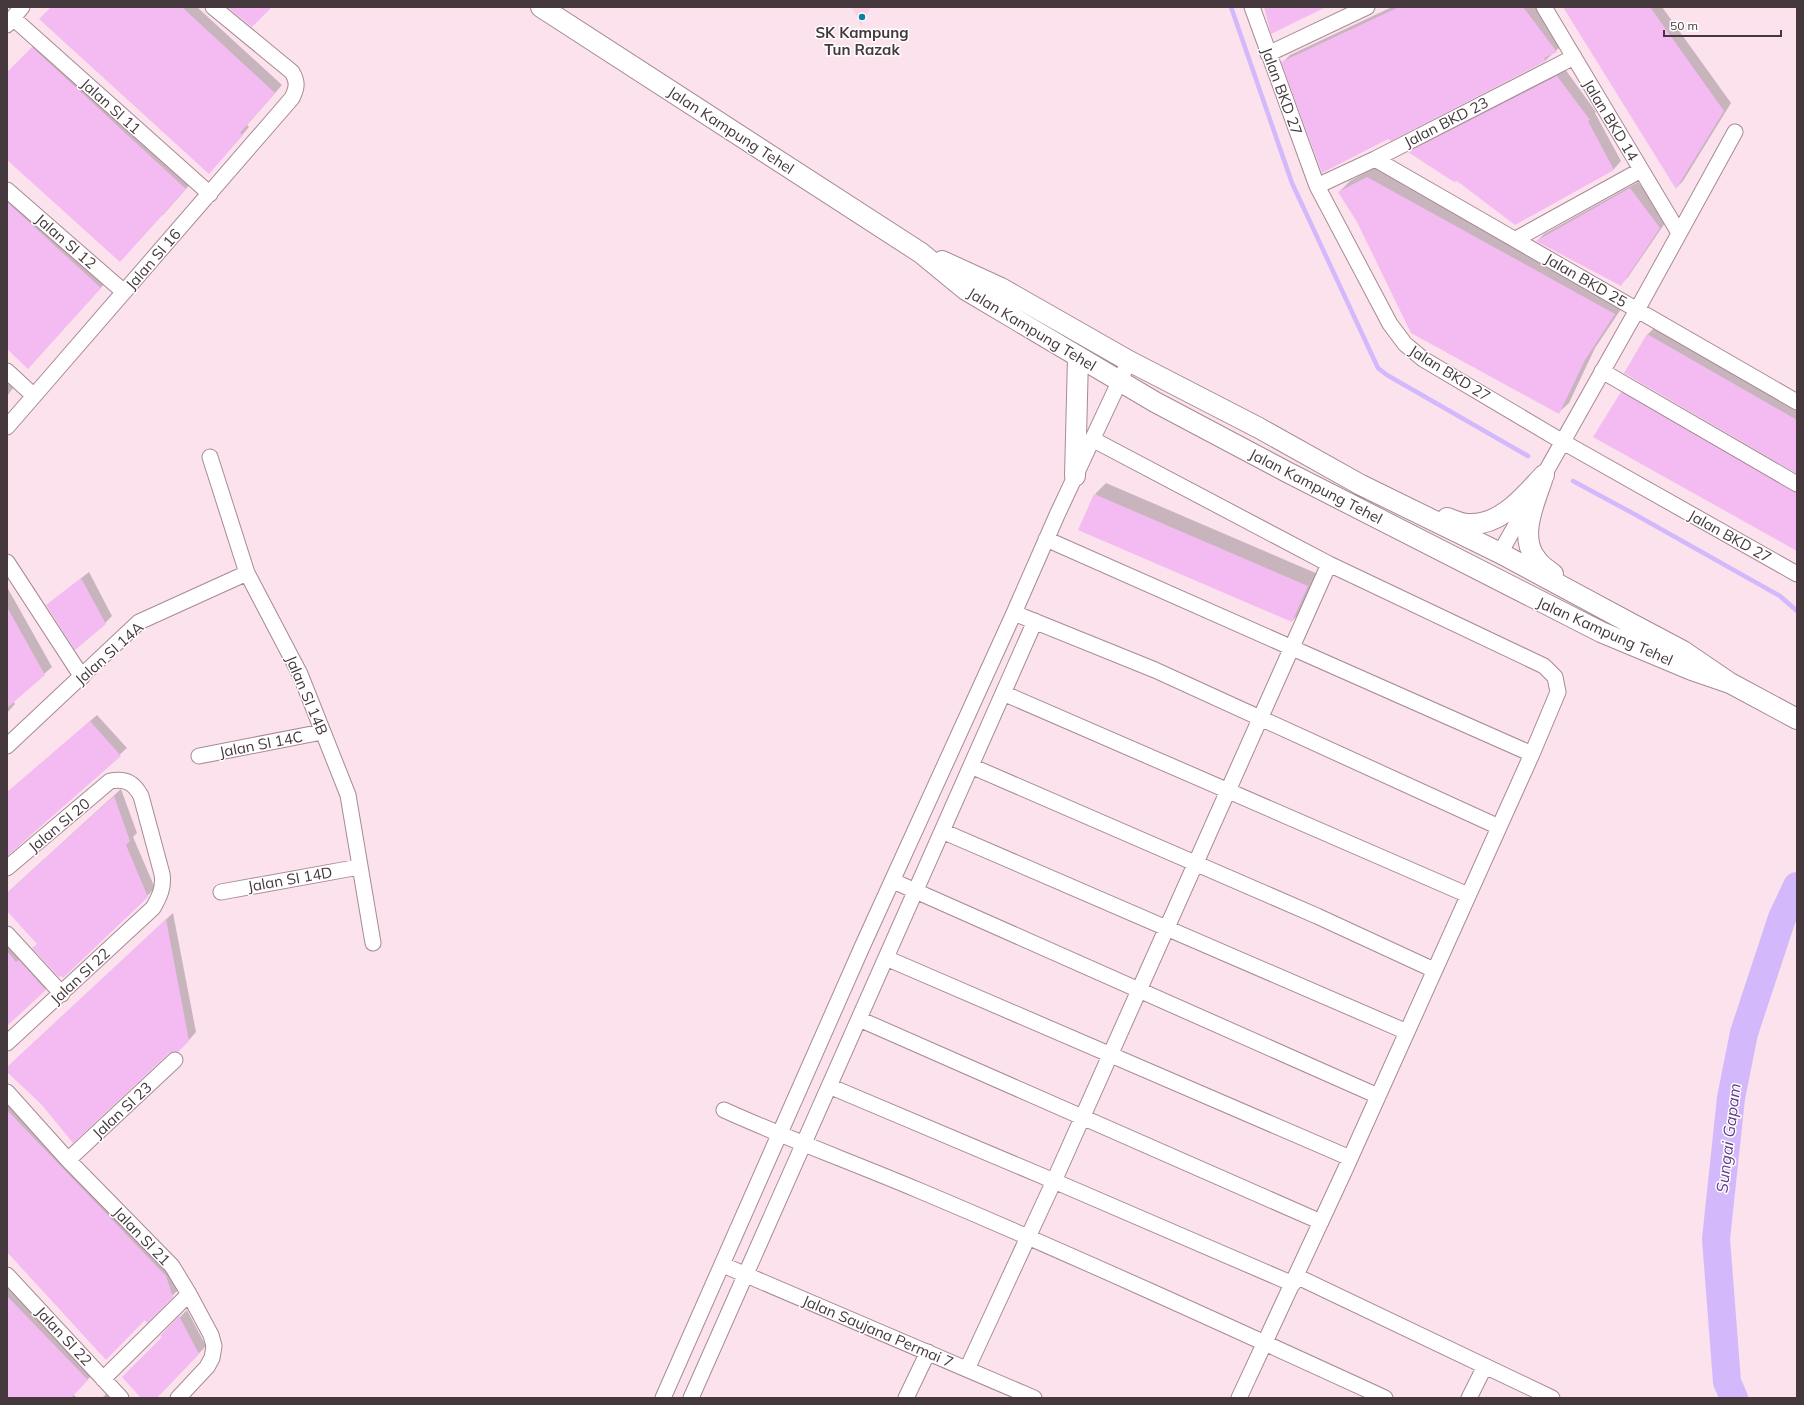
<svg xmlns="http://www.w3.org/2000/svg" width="1804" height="1405" font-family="Mulish,sans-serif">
<rect width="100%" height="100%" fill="#fbe2ec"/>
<path fill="#f9d2e3" d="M853,7H871L861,26L852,7Z"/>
<path fill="#0003" d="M52,7H197L282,85L247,125L249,127L216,165Z
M1392,7H1535L1563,44L1546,60L1391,140L1283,62L1290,55Z
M1565,7H1662L1731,103L1683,181L1676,188Z
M40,40L193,181L163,215L7,159V73Z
M1565,69L1596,112L1595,113L1621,161L1614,169L1515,224L1458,180L1410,152L1417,145Z
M1378,166L1625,303L1595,348L1569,403L1558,413L1339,192L1350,181Z
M1638,182L1667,220L1628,277L1621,284L1537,241L1544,234Z
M7,188L108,280L35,360L7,348Z
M1659,323L1797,402V472L1625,373L1648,334Z
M7,374L17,383L7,396Z
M1633,382L1797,477V550L1622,393Z
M1106,483L1318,574L1303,610L1292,621L1095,494Z
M89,572L112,616L105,623L47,605Z
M7,587L52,667L13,701L15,704L7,713Z
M97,715L127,748L7,856V793Z
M121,789L137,833L133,837L155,888L147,896L38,944L7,910V893Z
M173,913L196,1032L189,1040L43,1104L7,1071V1069Z
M7,936L52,982L7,1025Z
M7,1095L173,1269L180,1288L147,1321L7,1250Z
M7,1281L95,1372L73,1394L77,1398H7Z
M187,1310L206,1346L156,1398H142L163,1337L161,1336Z
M111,1389L120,1398H102Z"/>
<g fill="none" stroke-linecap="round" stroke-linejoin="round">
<path stroke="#d3b8fc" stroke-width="4.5" d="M1231,7L1292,183L1378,368L1387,375L1528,456
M1573,481L1636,515L1780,596L1797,611"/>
<path stroke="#d3b8fc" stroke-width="28" d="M1734,1398L1727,1382L1716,1239L1731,1098L1744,1033L1782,918L1797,886"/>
</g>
<path fill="#f3bbf2" d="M51,7H182L275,93L240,133L243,135L209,174L39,19Z
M227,7H272L252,27Z
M1264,7H1326L1271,34Z
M1399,7H1523L1557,52L1544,58L1546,61L1391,141L1388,139L1322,173L1281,62Z
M1563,7H1650L1724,111L1676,189Z
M32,47L186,189L120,262L7,160V72Z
M1557,76L1590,120L1588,121L1614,170L1515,225L1457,181L1454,182L1408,152Z
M1367,177L1615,314L1585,360L1559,414L1411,333L1357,222L1338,192Z
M1630,188L1660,228L1621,286L1536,241Z
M7,202L101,288L28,369L7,349Z
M1647,334L1797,420V474L1624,373Z
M1621,392L1797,493V551L1593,437Z
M1094,494L1308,586L1292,622L1078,530Z
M81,578L106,624L75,650L46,605Z
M7,607L45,675L7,708Z
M90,721L121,756L7,856V792Z
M114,796L130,841L126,845L148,897L63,978L61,976L59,977L32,948L37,944L7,911V893Z
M166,919L189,1041L178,1052L169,1053L73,1143L42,1105L7,1072V1067Z
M7,951L16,962L19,960L46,990L7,1026Z
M7,1110L166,1276L173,1297L147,1323L145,1320L106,1360L7,1252Z
M7,1296L88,1380L71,1398H7Z
M179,1316L199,1354L157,1398H141L122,1377L162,1337L160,1336Z"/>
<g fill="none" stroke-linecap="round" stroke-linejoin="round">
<defs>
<path id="minor" d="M1252,7L1317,186L1390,324L1405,344L1423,359L1563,442L1797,574
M1544,7L1679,233
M13,18L210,194
M7,25L22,7
M1268,54L1367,7
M1375,159L1797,402
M1317,186L1375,159L1574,57
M7,190L124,292
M1516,239L1641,170
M7,371L34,396
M1602,371L1797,484
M7,427L292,98C297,88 298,82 292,72L213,7
M1092,439L1329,564L1544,666L1555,677L1558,692L1532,754L1344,1172L1239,1398
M210,457L247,573L300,674L348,795L373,943
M1046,539L1532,754
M1500,553L1637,310L1735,132
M7,562L82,677
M1014,613L1155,670L1499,827
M1003,693L1468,895
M7,746L139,622L247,573
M199,756L322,732
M971,766L1317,916L1434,970
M942,831L1407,1032
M7,868L110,781C126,778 134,783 141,796L162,874C164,887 160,896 153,908L7,1043
M893,881L1378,1096
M221,892L359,867
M7,934L62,994
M886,958L1350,1158
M859,1019L1321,1222
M829,1086L1054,1181L1293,1284
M7,1092L68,1160L172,1266L189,1294L211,1335L214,1346L212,1358L207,1367L178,1398
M724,1110C788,1139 854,1163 918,1190C1075,1256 1230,1327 1385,1398
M68,1160L175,1060
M723,1265L1034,1398
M7,1275L121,1398
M1296,1276L1552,1398
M967,1369L1054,1181L1329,564
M103,1379L189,1294
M663,1398L862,947L1014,613L1057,515L1129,361
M691,1398L1035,621
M906,1398L928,1352
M1469,1398L1485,1366"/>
<path id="major" d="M541,7L921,253L966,290L1155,402L1287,472L1601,632L1692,670L1730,683
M942,261L1001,288L1129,361L1259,428L1361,485L1500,553L1632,624L1683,651L1730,683L1797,719
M1075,476L1078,358
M1542,480C1534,504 1518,538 1537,560C1541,566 1548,570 1553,574
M1447,518C1453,520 1461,524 1468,524C1501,526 1524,496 1544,475"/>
</defs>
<use href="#minor" stroke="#a78a96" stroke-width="17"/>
<use href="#major" stroke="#a78a96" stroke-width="22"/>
<use href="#minor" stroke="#fff" stroke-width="15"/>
<use href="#major" stroke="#fff" stroke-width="20"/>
</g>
<circle fill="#0d7fa7" stroke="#fff" stroke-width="1.5" cx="862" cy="17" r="4"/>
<g text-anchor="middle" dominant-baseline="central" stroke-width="3" stroke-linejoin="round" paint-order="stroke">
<g font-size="15" font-weight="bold" fill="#44383d" stroke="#fff">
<text x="862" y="32">SK Kampung<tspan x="862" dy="17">Tun Razak</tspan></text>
</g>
<g font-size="15" fill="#44383d" stroke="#fff">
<text transform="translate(1282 91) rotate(70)">Jalan BKD 27</text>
<text transform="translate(111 106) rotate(42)">Jalan SI 11</text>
<text transform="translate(1611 120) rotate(59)">Jalan BKD 14</text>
<text transform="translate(1446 122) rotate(-27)">Jalan BKD 23</text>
<text transform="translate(731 130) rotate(33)">Jalan Kampung Tehel</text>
<text transform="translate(66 241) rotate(41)">Jalan SI 12</text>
<text transform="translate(153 259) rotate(-49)">Jalan SI 16</text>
<text transform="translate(1586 280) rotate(30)">Jalan BKD 25</text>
<text transform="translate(1032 329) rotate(31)">Jalan Kampung Tehel</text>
<text transform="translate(1450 373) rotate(32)">Jalan BKD 27</text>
<text transform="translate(1316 486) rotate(27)">Jalan Kampung Tehel</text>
<text transform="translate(1730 536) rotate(29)">Jalan BKD 27</text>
<text transform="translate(1605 631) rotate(24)">Jalan Kampung Tehel</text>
<text transform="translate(109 653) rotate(-42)">Jalan SI 14A</text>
<text transform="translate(307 695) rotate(67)">Jalan SI 14B</text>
<text transform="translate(261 744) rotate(-11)">Jalan SI 14C</text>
<text transform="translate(59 825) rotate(-40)">Jalan SI 20</text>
<text transform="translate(290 879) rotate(-10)">Jalan SI 14D</text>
<text transform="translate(80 976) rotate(-43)">Jalan SI 22</text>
<text transform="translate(122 1110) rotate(-43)">Jalan SI 23</text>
<text transform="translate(142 1236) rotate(46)">Jalan SI 21</text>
<text transform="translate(878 1331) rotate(23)">Jalan Saujana Permai 7</text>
<text transform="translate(64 1336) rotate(47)">Jalan SI 22</text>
</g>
<g font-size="16" font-style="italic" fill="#603c8a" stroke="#fff">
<text transform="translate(1728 1138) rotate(-83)">Sungai Gapam</text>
</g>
</g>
<rect width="1804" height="1405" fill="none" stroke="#44383d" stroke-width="16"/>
<path d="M1664 30v6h117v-6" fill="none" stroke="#44383d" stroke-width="2"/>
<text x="1670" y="30" font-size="12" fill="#44383d" stroke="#ffffff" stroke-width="3" paint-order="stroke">50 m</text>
</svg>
